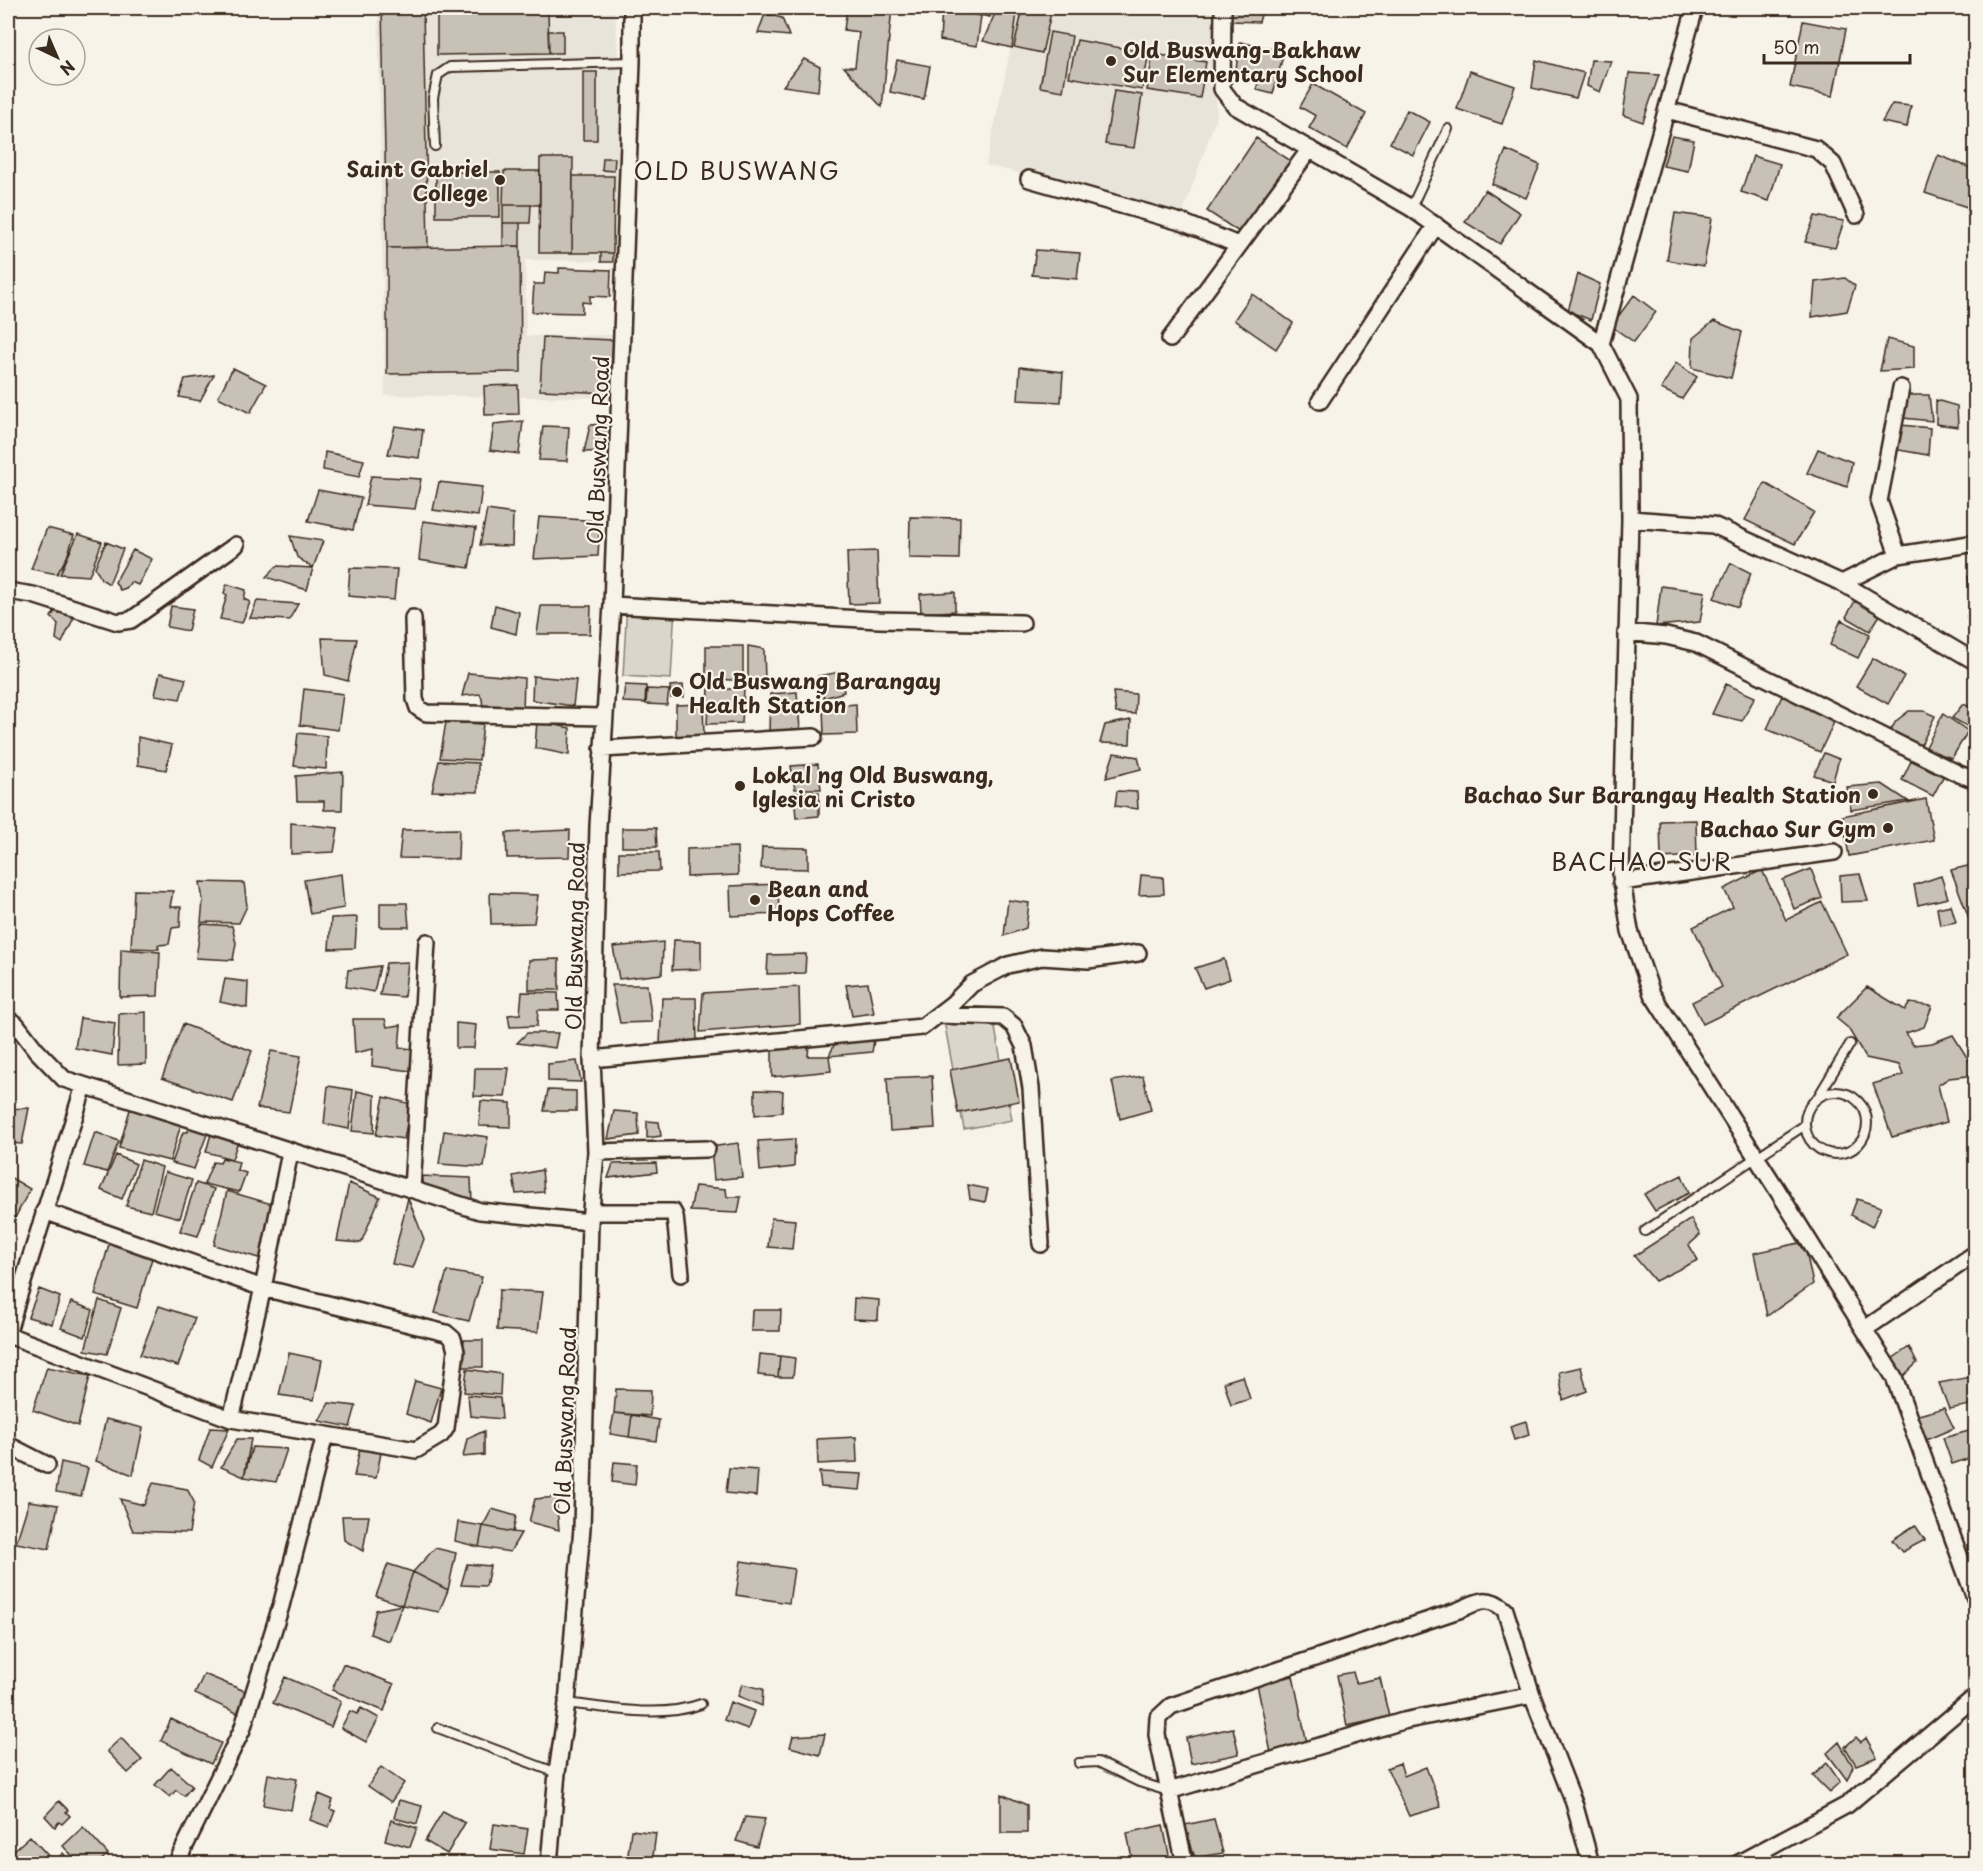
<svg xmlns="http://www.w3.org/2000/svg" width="1983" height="1871" font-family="'Playpen Sans',sans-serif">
<rect width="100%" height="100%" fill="#f7f3e8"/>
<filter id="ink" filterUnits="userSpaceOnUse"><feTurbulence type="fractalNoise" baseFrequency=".0167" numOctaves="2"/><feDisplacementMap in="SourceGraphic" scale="12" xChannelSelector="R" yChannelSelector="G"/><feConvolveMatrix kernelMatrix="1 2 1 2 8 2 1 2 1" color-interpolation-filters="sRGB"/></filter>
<g filter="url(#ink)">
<path fill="#e9e4d9" d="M378,8H615L621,101L617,261L525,260L526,336L616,335L614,398L385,395Z
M1019,8H1212L1217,115L1183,213L986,165Z"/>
<path fill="#dbd6cb" stroke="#8b8074" stroke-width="1.5" d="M627,603L675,605L671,679L623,676Z
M992,1012L1012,1120L964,1129L944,1021Z"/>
<path fill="#c8c1b6" stroke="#3b2a1e" stroke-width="1.5" d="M382,8H423L428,247L387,248Z
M437,8H548L549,53L437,55Z
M847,8H892L882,107L844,67H855L859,32L844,30Z
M942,8L981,16L977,46L940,40Z
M952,8H991L990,17L951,9Z
M1023,8H1052L1042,53L1014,47Z
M1232,8H1263L1259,22L1231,21Z
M996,11L1017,13L1012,48L983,41Z
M765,14L782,18L789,36L758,33Z
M1803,21L1846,29L1833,96L1790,87Z
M548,31H563V53H549Z
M1050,32L1072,36L1063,91L1040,87Z
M1077,40L1149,53L1142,90L1069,77Z
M1240,42L1284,52L1273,94L1257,90L1258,78L1235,76Z
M1153,54L1206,62L1200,98L1147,90Z
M804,59L820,67L818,91L783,86Z
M897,60L930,66L924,99L890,92Z
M1536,60L1584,73L1576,98L1532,88Z
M1591,60L1611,61L1600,92L1587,86Z
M1470,71L1515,86L1502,124L1457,109Z
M583,72H597V140H583Z
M1629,73L1659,75L1643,122L1623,115Z
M1313,84L1366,114L1347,149L1309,128L1316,116L1300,107Z
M1114,91L1142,95L1134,148L1105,144Z
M1892,104L1911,106L1907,127L1882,122Z
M1407,110L1430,122L1413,155L1390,143Z
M1672,136L1694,140L1688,171L1663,166Z
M1256,138L1291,161L1242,234L1207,211Z
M1506,150L1540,165L1526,198L1492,184Z
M1938,155L1976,170V195L1970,208L1925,193Z
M1753,156L1780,164L1769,201L1741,192Z
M540,158H573L572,253H539Z
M603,158H615L614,171L602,170Z
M504,171H540V205H503Z
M436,172H500V217H436Z
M573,176H614L613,253H572Z
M1485,190L1520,213L1500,244L1465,222Z
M503,205H531L530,223H503Z
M1675,213L1712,218L1704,266L1667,260Z
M1815,216L1844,221L1835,248L1805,242Z
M503,223H520V246H503Z
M520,246L521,372L387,374V248Z
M1036,250L1080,253L1077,279L1032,275Z
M601,253H613V262H601Z
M559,268L611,270L610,297L590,296V303L582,302V313L532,312L534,284H544L545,272L559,273Z
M1578,274L1600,284L1591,320L1568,311Z
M1845,278L1855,286L1847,311L1812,317L1815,282Z
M1252,294L1293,323L1276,349L1234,320Z
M1634,295L1656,312L1634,342L1611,326Z
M1714,321L1742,332L1731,378L1692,368L1693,338Z
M543,337L613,340L610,393L540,390Z
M1887,339L1914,346V369L1880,371Z
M1676,363L1697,377L1682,399L1661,389Z
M1020,367L1063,372L1061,402L1018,400Z
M233,368L266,384L250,413L218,397Z
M214,375L200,401L179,397L185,379Z
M518,385L519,414L485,415L484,386Z
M1906,395H1929L1932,421L1903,418Z
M1936,400L1957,406L1958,427L1936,424Z
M523,421L519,454L490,450L494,424Z
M614,423L612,451L584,452L590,425Z
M1901,425L1930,428L1928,455L1893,449Z
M395,426L423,430L419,458L388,454Z
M543,426L569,427L567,461L539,460Z
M1818,449L1852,462L1847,487L1807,473Z
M325,452L364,460L359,477L323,470Z
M371,476L421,479L415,509L365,505Z
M439,482L482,487L478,516L433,510Z
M1765,483L1814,512L1795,544L1745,520Z
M318,490L361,498L353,530L308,521Z
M487,510L513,514L512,546L480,545Z
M539,517L600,521L598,556L534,559Z
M910,517L960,518L959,559L909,558Z
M423,521L476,528L469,568L419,560Z
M47,528L74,535L67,557L57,574L31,569Z
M78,534L102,542L89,576L60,574Z
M290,536L323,541L313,568L297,557Z
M106,542L123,549L109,584L101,579L95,567Z
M133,550L152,559L138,585L131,582L126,588L120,590L115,582Z
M877,551L879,603L849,604L847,552Z
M1731,563L1751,573L1738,607L1714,598Z
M277,566L313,568L307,590L266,577Z
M350,568L397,569L394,600L348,596Z
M1976,576V606L1972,607L1968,577Z
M227,584L246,590L244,599L250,602L242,623L220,619L227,595L224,593Z
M1661,586L1705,592L1700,622L1656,626Z
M955,592V611L921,613L920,594Z
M257,601L298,604L289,620L250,618Z
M1855,601L1880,615L1870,631L1846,617Z
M495,605L519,612L516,634L491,627Z
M171,606L193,609L188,631L167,627Z
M541,606H591L590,634H537Z
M57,608L74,617L62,643L56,639L58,624L51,617Z
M1976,615V647L1973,648L1967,616Z
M1841,620L1870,634L1858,658L1830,645Z
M322,638L357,639L348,681L325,675Z
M706,646H743V681L706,678Z
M748,646L764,649L765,680H748Z
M1873,658L1904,676L1888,704L1856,686Z
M840,672L844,692L824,698L818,676Z
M160,673L186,679L180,699L155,695Z
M468,673L524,678L523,712L483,708L482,699L480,694L462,696Z
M533,676L576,680L573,706L532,700Z
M1726,684L1755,697L1742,721L1712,714Z
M625,685L646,686L645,703L623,702Z
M683,685L684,697L671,698L670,686Z
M304,689L343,694L338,730L300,725Z
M647,689L669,690L667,705L646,704Z
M709,689H744L742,723L707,724Z
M797,692L800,729L769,732L770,694Z
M1113,692L1136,694L1135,714L1116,713Z
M1782,696L1835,720L1820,752L1767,729Z
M703,704L704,735L676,736V705Z
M856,704L857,734L824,735L823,707Z
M1963,704L1976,709V722L1972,729L1952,718Z
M1909,711H1924L1935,716L1920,747L1906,739L1901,745L1887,737L1896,721Z
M1943,714L1968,731L1952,758L1925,749Z
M1131,720L1130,744L1100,743L1105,725Z
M537,721L570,728L569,755L535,748Z
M446,722L483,724L479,760L440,758Z
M298,733L327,736L326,769L294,766Z
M138,737L172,745L166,770L138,765Z
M1114,753L1138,757L1141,769L1106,778Z
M1824,753L1839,759L1833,781L1814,775Z
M1912,759L1944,775L1933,796L1902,780Z
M439,761L478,763V792L432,791Z
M818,764L821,789H795L791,766Z
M343,772L342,810H324V801H297L296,776Z
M1882,784L1908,801L1851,810L1847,787Z
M1117,791L1137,792L1138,809L1115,806Z
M819,792V816L796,818L794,793Z
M1926,799L1934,840L1849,856L1842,816Z
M1696,820L1697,856L1661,858L1660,821Z
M291,823L338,828L334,852L291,854Z
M622,828H656L657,847H622Z
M459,829L458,859L399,858L402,830Z
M570,830L569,857L507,858L506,833Z
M737,847L738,875L687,877V849Z
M762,847L808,848V869L761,868Z
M619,852H659L660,871L619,872Z
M1976,864V937L1951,870Z
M1811,869L1822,898L1794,909L1783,880Z
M1762,870L1786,920L1822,902L1847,954L1703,1024L1692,1002L1722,987L1693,927L1733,907L1724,889Z
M341,874L344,908L310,914L304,880Z
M1860,874L1868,901L1841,902L1840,876Z
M1141,875L1163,877L1164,894L1139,895Z
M1941,876L1948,898L1918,905L1914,885Z
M200,882L244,883L247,906L239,923L201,922L203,901Z
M778,884L779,914L731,916L730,886Z
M134,890L173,891L170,907H181L180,927L172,928L169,944L158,945L159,949L131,948Z
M490,893L538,895L534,923L491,924Z
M1008,900L1029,903L1026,928L1004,936Z
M380,903H407L409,927H380Z
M1951,905L1956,922L1940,925L1937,908Z
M357,917L355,948L329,949L331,918Z
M201,924L232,926L236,943L233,960L196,958Z
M674,940L701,941V969L672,970Z
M663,942L662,974L619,979L613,947Z
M121,949L160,952L158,996L120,997Z
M806,954L805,973L767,974L768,955Z
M559,959V990H529V960Z
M1224,959L1230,979L1204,988L1195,968Z
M408,962L404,997L380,995L386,963Z
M380,966L374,992L346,987L348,970Z
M225,979L248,982L247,1008L220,1002Z
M868,983L874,1013L852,1016L846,985Z
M612,985H647L652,1022L620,1023Z
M799,987L800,1024L700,1032L703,993Z
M1867,987L1905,1010L1910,1003L1932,1006L1924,1027L1906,1033L1913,1045L1932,1043L1953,1035L1975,1070L1967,1076L1949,1078L1938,1085L1947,1122L1892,1137L1873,1084L1903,1075L1899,1065L1866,1058L1848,1028L1836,1018Z
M522,992L558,993L559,1010H538L537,1026L510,1027L508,1015L520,1014Z
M662,998H696L697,1041L660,1044Z
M146,1012V1064L118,1065L119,1014Z
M80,1018L115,1023L112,1055L75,1048Z
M353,1019H385L387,1027L401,1025L399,1048L417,1049L411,1071L372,1066L373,1049L355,1053Z
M456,1023L476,1025L474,1048H456Z
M183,1024L252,1051L233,1102L162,1078Z
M527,1033H558L555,1048L517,1043Z
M874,1040L872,1052L829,1056L836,1041Z
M772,1045H809L808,1056H829L831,1071L772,1077Z
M271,1051L301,1056L289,1112L257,1108Z
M1011,1058L1019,1101L958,1113L950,1070Z
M577,1061L581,1082L548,1081V1064Z
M475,1068H509L505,1097L474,1096Z
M932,1076L935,1128L890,1131L887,1078Z
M1143,1076L1151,1110L1120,1119L1112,1081Z
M328,1086L353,1090L349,1129L324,1124Z
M548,1090L576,1091V1111H544Z
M755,1090L783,1091L782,1112L755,1115Z
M357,1091L375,1095L374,1133L352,1131Z
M384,1097L411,1104L404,1139L376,1135Z
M481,1101L511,1103V1127L479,1126Z
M131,1106L182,1121L170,1161L119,1148Z
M29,1108L22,1144L8,1143V1109Z
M614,1111L638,1113L639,1135L608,1139Z
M647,1121L659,1122L661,1136L647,1138Z
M190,1123L209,1129L194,1169L172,1163L183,1132H188Z
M212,1130L239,1138L232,1159L206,1152Z
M444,1131L488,1137L484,1167L439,1164Z
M95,1132L119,1141L107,1172L84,1166Z
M795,1139L794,1167L760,1171L758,1141Z
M738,1143L742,1177L714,1180L711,1147Z
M116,1155L136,1164L122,1199L101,1190Z
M222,1158L239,1162L237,1170L246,1173L239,1192L204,1184L213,1162L220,1163Z
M141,1160L162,1167L151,1212L126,1206Z
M656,1163L657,1172L608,1178L613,1164Z
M542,1170L544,1192L516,1194L513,1176Z
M165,1172L192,1180L180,1218L154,1211Z
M1682,1175L1689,1193L1655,1211L1644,1194Z
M8,1176L30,1189L15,1218L8,1214Z
M419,1176L471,1178L472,1202L426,1187Z
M196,1183L214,1189L198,1236L180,1231Z
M349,1183L380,1197L361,1243L337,1241Z
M968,1185L988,1189L985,1202L970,1199Z
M695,1186L726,1189L727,1197H741L738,1213L690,1211Z
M227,1191L275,1205L262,1259L214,1245Z
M408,1198L424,1239L413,1268L392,1264Z
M1857,1199L1881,1207L1872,1227L1851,1215Z
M771,1218L795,1220L792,1249L768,1247Z
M1691,1219L1700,1235L1689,1245L1698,1260L1655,1281L1634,1256Z
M110,1240L153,1255L137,1308L95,1295Z
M1804,1242L1813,1284L1767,1316L1754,1253Z
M447,1271L482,1277L469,1321L435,1313Z
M39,1289L60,1297L52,1324L28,1317Z
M499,1290L543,1292L538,1332L497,1330Z
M854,1298L879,1300L878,1320L853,1319Z
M99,1300L121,1308L107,1354L85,1350Z
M71,1302L93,1310L85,1337L61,1328Z
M159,1306L195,1318L178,1366L140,1355Z
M752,1310H781L780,1331H751Z
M464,1340H483V1367H462Z
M1909,1347L1917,1363L1900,1379L1889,1361Z
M289,1353L322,1360L314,1400L279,1395Z
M760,1354L780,1356L778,1377L758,1375Z
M780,1356L795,1358L793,1377H778Z
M47,1367L90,1376L78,1426L33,1410Z
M1581,1367L1587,1391L1563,1400L1559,1372Z
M467,1369L501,1374L500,1395L464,1392Z
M1243,1376L1250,1399L1231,1405L1224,1382Z
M1976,1376V1404L1949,1409L1939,1383Z
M415,1381L441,1388L431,1423L406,1414Z
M616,1389L651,1390L650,1416L614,1413Z
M468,1395L500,1398L502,1419L470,1416Z
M329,1403L356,1406L350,1427L319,1421Z
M1944,1408L1954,1428L1926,1440L1915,1416Z
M614,1413L632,1415L629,1437L610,1434Z
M632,1415L659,1420L656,1441L629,1437Z
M106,1419L143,1428L133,1475L96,1461Z
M1526,1421L1529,1435L1514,1440L1510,1426Z
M210,1428L229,1429L212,1467L199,1460Z
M1976,1429V1456L1952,1464L1943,1438Z
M484,1431V1455L463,1457L467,1439Z
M856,1437L857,1462L818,1464L817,1439Z
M237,1439H251L244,1477L221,1467Z
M361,1444L382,1448L376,1478L354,1476Z
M252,1447L287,1449L276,1482L244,1477Z
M61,1462L88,1468L81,1496L56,1492Z
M614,1462L637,1464L635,1485L612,1482Z
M729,1468L758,1470L756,1496L726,1493Z
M819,1472L862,1474L860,1490L821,1487Z
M153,1483L187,1489L194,1502L189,1533L133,1531L120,1499L144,1505Z
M556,1497L559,1530L529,1522L535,1499Z
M29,1501L58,1505L49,1549L16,1543Z
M492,1509L516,1516L513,1532L483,1526Z
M342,1516H369L363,1551L344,1540Z
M458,1522L483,1526L479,1547L455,1541Z
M1915,1525L1925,1540L1902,1552L1892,1540Z
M483,1526L513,1532L521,1533L510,1552L479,1547Z
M435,1548L456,1553L448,1590L413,1572Z
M741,1561L794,1569L789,1603L736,1595Z
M388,1564L413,1572L402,1605L376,1596Z
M467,1564L490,1566L486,1586L461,1585Z
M413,1572L448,1590L439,1612L402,1605Z
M402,1605L389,1641L370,1634L376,1610Z
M343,1664L394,1684L384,1711L332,1690Z
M1353,1672L1356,1683L1380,1678L1389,1717L1347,1726L1337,1675Z
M204,1674L247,1692L237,1713L195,1694Z
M1293,1676L1307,1743L1271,1753L1257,1684Z
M285,1677L341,1701L331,1727L273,1703Z
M742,1684L763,1689L762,1706L738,1696Z
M730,1702L754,1711L748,1729L724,1720Z
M361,1708L379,1718L366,1742L341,1728L350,1711L357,1714Z
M171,1719L221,1743L211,1764L161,1741Z
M1233,1728L1239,1754L1191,1764L1186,1738Z
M825,1734L820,1755L790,1747L793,1736Z
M1856,1737L1861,1742L1866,1738L1877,1757L1856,1765L1845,1747Z
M121,1738L142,1760L128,1773L107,1751Z
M1839,1742L1853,1766L1847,1780L1827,1753Z
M1400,1763L1404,1776L1426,1767L1441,1807L1409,1816L1387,1768Z
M1827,1763L1840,1782L1829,1792L1813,1776Z
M171,1767L192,1786L184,1796L176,1790L170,1797L155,1785Z
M381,1767L404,1783L391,1802L368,1786Z
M268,1774L297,1779L291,1810L263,1805Z
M319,1794L333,1800L330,1809L335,1811L329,1827L310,1820Z
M1001,1794L1027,1805V1833H1001Z
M399,1800L422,1806L417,1824L394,1818Z
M59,1801L68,1810L66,1812L70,1816L62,1824L59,1822L55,1827L45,1816Z
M443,1811L465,1823L447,1854L425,1841Z
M745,1817L765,1819L757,1847L736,1841Z
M1214,1819L1223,1853L1195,1858L1185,1825Z
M391,1820L417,1828L410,1847L385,1840Z
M494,1824L528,1829L524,1854L490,1849Z
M1163,1825L1170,1860L1156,1864H1133L1127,1833Z
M83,1827L108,1854L97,1864H88L85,1860L80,1864L63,1846Z
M631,1830L656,1833L652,1864L627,1863Z
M30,1836L52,1860L48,1864H20L11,1853Z
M63,1853L72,1864H52Z"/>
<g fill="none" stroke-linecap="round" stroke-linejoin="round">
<defs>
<path id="lane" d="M435,146L433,98L438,75L450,67L632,62
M1411,208L1448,129
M1805 1123a31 31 0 1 1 62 0a31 31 0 1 1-62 0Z
M1818,1097L1850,1044
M1645,1231L1805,1125
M567,1703C610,1708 660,1719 701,1704
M438,1728L557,1773
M1079,1763L1098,1762L1139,1782L1168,1791"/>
<path id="street" d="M1223,8L1222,89L1235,106L1411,208L1601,344L1629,399L1630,519L1621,875L1630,931L1652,994L1776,1188L1894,1377L1976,1601
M1667,110L1816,149L1833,164L1856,215
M1029,179L1184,223L1238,245
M1170,339L1310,149
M1601,344L1695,8
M1320,401L1436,225
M1630,519L1713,525L1842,583L1976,662
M1898,555L1879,501L1901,388
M1842,583L1898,555L1976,543
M8,591L33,595L118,622L131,620L236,545
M612,605L879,620L1022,623
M413,618L415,699L418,708L426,713L603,717
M1626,632L1666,636L1696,643L1959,774L1976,780
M602,749L814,737
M1621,882L1834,852
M938,1015L1003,1017L1014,1026L1024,1046L1031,1088L1041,1244
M8,1020L16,1024L36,1050L64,1079L480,1211L590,1222
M592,1059L922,1027L952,1004L972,984L1008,965L1042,957L1088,960L1138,953
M596,1152L707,1149
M412,1189L427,942
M44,1211L263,1288L446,1333L453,1339L456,1351L446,1428L441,1435L416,1450L231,1419
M591,1212H673L675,1216L681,1274
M8,1295L18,1298L84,1086
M1865,1329L1976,1253
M8,1331L18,1298
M8,1335L231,1419L263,1288L290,1152
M8,1445L47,1465
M1169,1791L1157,1735L1158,1718L1171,1706L1459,1610C1478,1602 1487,1594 1505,1610L1532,1695L1574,1803L1591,1864
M176,1864L242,1730L281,1606L325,1435
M549,1864L557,1773L567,1703L582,1528L590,1222L596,1152L592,1059L598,826L612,605L632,62V8
M1185,1864L1169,1791L1403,1721L1532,1695
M1737,1864L1847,1805L1976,1696"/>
</defs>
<use href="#lane" stroke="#3b2a1e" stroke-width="12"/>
<use href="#street" stroke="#3b2a1e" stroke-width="20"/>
<use href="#lane" stroke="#f7f3e8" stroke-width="8"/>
<use href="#street" stroke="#f7f3e8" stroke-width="15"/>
</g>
</g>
<g fill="#3b2a1e" stroke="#f7f3e8" stroke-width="2">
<circle cx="1111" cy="61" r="6"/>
<circle cx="500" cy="180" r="6"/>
<circle cx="677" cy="692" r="6"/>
<circle cx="740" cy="786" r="6"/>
<circle cx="1873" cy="794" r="6"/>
<circle cx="1888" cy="828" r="6"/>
<circle cx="755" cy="900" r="6"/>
</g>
<g text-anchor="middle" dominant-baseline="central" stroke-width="4.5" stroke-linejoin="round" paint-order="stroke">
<g font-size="21" font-weight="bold" fill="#3b2a1e" stroke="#f7f3e8" text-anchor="start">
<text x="1123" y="49">Old Buswang-Bakhaw<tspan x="1123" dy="24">Sur Elementary School</tspan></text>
<text x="488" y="168" text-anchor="end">Saint Gabriel<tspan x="488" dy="24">College</tspan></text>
<text x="689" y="680">Old Buswang Barangay<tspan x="689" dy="24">Health Station</tspan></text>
<text x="752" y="774">Lokal ng Old Buswang,<tspan x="752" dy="24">Iglesia ni Cristo</tspan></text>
<text x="1861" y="794" text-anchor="end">Bachao Sur Barangay Health Station</text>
<text x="1876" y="828" text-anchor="end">Bachao Sur Gym</text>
<text x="767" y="888">Bean and<tspan x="767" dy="24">Hops Coffee</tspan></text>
</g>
<g font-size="21" fill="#3b2a1e" stroke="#f7f3e8">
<text transform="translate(597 450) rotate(-88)">Old Buswang Road</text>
<text transform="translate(574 936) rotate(-89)">Old Buswang Road</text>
<text transform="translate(564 1421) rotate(-88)">Old Buswang Road</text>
</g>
<g font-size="24" letter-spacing="1.5" fill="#3b2a1e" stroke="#f7f3e8">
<text x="737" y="170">OLD BUSWANG</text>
<text x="1642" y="861">BACHAO SUR</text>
</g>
</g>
<rect width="1983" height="1871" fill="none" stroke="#f7f3e8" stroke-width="30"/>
<rect x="15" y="15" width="1953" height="1841" fill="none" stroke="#3b2a1e" stroke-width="2" filter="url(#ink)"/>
<g transform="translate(57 57) rotate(136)"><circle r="28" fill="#f7f3e8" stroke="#aca397" stroke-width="1.5"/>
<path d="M0-4.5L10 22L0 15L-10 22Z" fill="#3b2a1e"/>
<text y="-9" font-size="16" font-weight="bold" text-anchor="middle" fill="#3b2a1e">N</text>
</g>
<path d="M1764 54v9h146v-9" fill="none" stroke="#3b2a1e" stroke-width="3"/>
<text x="1773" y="54" font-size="18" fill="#3b2a1e" stroke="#f7f3e8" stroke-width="4.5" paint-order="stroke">50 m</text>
</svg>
